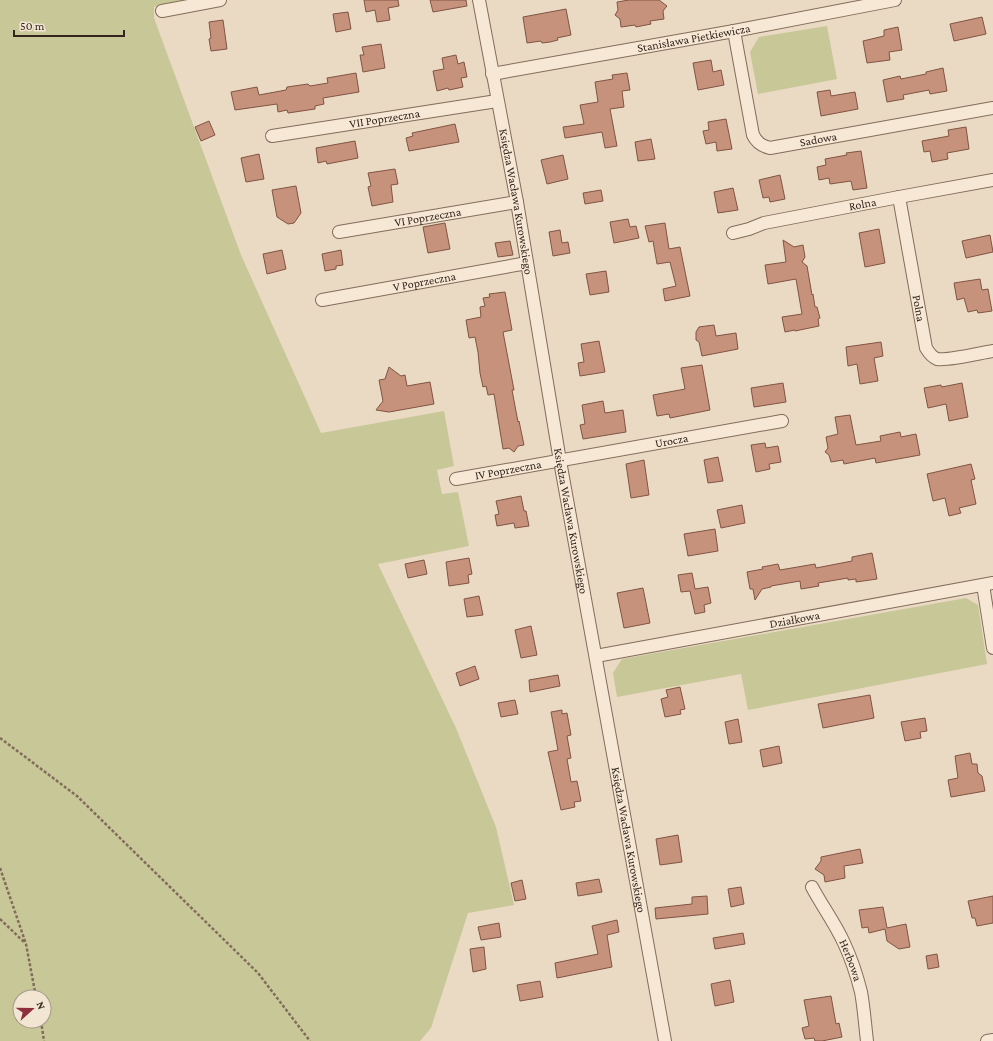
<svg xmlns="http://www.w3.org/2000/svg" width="993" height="1041" font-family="'Crimson Pro',serif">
<rect width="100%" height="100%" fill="#eadac3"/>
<path fill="#c7c798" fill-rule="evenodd" d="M0,0H196L154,7V18L241,255L321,433L444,411L454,466L437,470L442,494L458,492L469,546L378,564L456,728L496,827L514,905L468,913L431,1028L420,1041H0ZM20,997H44V1021H20Z
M827,26L837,79L758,94L750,52L759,37Z
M966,598L978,605L987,664L748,710L741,674L617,697L613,673L622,659Z"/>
<path fill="#c6927c" stroke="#805443" d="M364,0H398L399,6L388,8L390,20L377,22L375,10L366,12Z
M430,0H466L467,6L433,12Z
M629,0H659L667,6L663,11L664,19L650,21L651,24L636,27L635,25L621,27L620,19L615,15L618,10L617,2Z
M566,9L571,35L557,38L558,40L550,42L542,43L541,41L527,43L523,17Z
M348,12L351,29L336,32L333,14Z
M982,17L986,34L954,41L950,24Z
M223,20L227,49L211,51L209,39L211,38L209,22Z
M898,27L902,50L889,52L890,60L867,63L863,41L884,36V30Z
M381,44L385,68L363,72L360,55H364L362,47Z
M456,55L458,64L464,62L467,77L461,78L463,87L449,90L448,88L437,91L433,71L444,69L442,58Z
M711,60L713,72L721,70L724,85L698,90L693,63Z
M943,68L947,91L930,94L929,90L903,95L904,99L887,102L883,80L900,76L901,79L926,74V72Z
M356,73L359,92L323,98L324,104L315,106V109L288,113L287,110L278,112L277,104L235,110L231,92L257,87L259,95L286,90L287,87L308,84L310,86L328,83L327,78Z
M627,73L630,90L622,91L624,107L610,109L617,146L605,148L602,132L565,138L563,127L584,124L580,105L598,102L595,82L613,79L612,75Z
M830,90L831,96L855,92L858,109L821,116L817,92Z
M726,119L732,149L717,151L716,142L706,144L703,131L709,130L708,122Z
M209,121L215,135L201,141L195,127Z
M455,124L459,142L409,151L406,138L413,136L412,133Z
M966,127L969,149L947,153L948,159L932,162L930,151L924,152L922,141L949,136L948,130Z
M651,139L655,159L638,161L635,142Z
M355,141L358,158L327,164L326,161L318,163L316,148Z
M861,151L867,188L853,190L851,181L830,184L829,178L819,180L817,167L826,165L825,159L847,155L846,153Z
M259,154L264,179L246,182L241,158Z
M563,155L568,179L547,184L541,160Z
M395,169L398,184L391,185L393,202L372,206L368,187L371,186L368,173Z
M780,175L785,199L770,202L769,197L763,198L759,180Z
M296,186L301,213L294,223L288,224L277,217L272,190Z
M733,188L738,210L718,213L714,192Z
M601,190L603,201L585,204L583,193Z
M628,219L630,227L636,226L639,238L614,243L610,222Z
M445,223L450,249L428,253L423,227Z
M665,223L669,249L680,247L690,296L665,301L663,289L676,286L670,262L657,264L653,241L649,242L645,226Z
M879,229L885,263L865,267L859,233Z
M560,230L562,243L568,242L570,253L553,256L549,232Z
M990,235L993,252L966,258L962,241Z
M783,240L794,247L803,245L805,257L802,262L807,266L812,295L813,294L815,307H817L820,318L818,319L819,326L795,331V330L785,332L782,317L802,314L796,279L768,284L765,265L786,262Z
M510,241L513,255L498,257L495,243Z
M282,250L286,269L267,274L263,254Z
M341,250L343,265L336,266V269L325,271L322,254Z
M606,271L609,292L590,295L586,274Z
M980,279L982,290L988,289L992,311L978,313L977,310L968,312L964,298L957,300L954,283Z
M505,292L512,330L503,332L514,390H512L518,422L519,421L524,445L518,446L514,452L509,448L503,449L494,394L488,395L486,386L483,387L480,373L478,352L475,337L469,338L466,320L481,317L480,307L485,306L483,298L490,297L489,294Z
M714,325L716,336L736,333L738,349L702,356L699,342L696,340V332L699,327Z
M599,341L605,372L580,376L578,363L584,362L581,344Z
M881,342L883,356L874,358L878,381L860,384L857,364L848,366L846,347Z
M702,365L710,410L670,418L669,414L657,416L653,395L685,389L681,368Z
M389,367L401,376L405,375L407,386L430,382L434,404L389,412L376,410L383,401L379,380L385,379Z
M783,383L786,402L754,407L751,388Z
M962,383L968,417L949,421L946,404L928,408L924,388L941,385L942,387Z
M603,401L605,413L623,410L626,432L583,439L580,425L585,424L582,405Z
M850,415L856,445L881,441L880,436L900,432L901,437L916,434L920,455L876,463L875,458L844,464L843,460L831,462L829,455L825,452L828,448L826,437L838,434L835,417Z
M765,443L766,448L778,446L781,462L769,464L770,469L756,472L751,445Z
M718,457L723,481L708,483L704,460Z
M644,460L649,495L631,498L626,464Z
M971,464L975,479L971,480L976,504L959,508L961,513L949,516L945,498L933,501L927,474Z
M521,496L524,511H526L529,526L515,528L514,523L497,526L495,515L499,514L496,501Z
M742,505L745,523L721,528L717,510Z
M715,529L718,551L688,556L684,534Z
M872,553L877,579L856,582V579L848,580V578L818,583L819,586L801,589L800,581L771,586V587L762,589L755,600L753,589H750L747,572L763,569L762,567L778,564L780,570L815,564L816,568L852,561V557Z
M469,558L472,574L468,575L469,583L449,586L446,562Z
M424,560L427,574L408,578L405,564Z
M692,573L695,589L708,587L711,603L704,605L705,612L695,614L690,591L681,592L678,575Z
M643,588L650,623L624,628L617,593Z
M479,596L483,615L467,617L464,599Z
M531,626L537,655L521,658L515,630Z
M475,666L479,679L460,686L456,673Z
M558,675L560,686L530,692L529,680Z
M680,687L685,709L680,710L681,714L665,717L661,699L668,697L666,690Z
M870,695L874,718L823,728L818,704Z
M515,700L518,714L501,717L498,703Z
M562,710V714L567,713L571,735L567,736L571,758L567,759L571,782L577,781L581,801L574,802L575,807L561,810L548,752L558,750L551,712Z
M925,718L927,731L920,732L921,738L905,741L901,722Z
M738,719L742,742L729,744L725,722Z
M779,746L782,763L763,767L760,750Z
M970,753L972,764H977L978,773L982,776L985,791L951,797L948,780L958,778L955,756Z
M678,835L682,862L660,865L656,839Z
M860,849L863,863L844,866L845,878L825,882L824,875L815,869L821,861V857Z
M599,879L602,892L578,896L576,883Z
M522,880L526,899L515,901L511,883Z
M741,887L744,904L731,907L728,889Z
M707,896L708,914L656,919L655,908L692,904V897Z
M993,896V923L977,926L975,918H972L968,901Z
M883,907L887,928L906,924L910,947L899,949L887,941L885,929L869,933L868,927L862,928L859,910Z
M617,920L619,932L607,935L612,967L557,978L555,963L598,954L592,926Z
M499,923L501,937L481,940L478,927Z
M743,933L745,944L715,949L713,938Z
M484,947L486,969L473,972L470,949Z
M937,954L939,967L928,969L926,956Z
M730,980L734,1002L715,1006L711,984Z
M540,981L543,997L520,1001L517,985Z
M831,996L836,1024L839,1023L842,1037L822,1041H815L814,1038L805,1039L802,1028L809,1026L804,1000Z"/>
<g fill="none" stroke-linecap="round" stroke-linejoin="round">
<defs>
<g id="street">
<path id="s1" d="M479,0L517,202L560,461L665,1041"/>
<path d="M162,11L220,0"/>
<path id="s2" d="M734,31L753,135C757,143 762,146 770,148L993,108"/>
<path id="s3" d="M492,74L734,31L895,0"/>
<path id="s4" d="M272,136L497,101"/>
<path id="s5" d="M899,197L926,348C929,353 932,357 937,359C949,361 980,353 993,351"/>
<path id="s6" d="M339,232L517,202"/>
<path id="s7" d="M733,233L749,229L764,223L899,197L993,180"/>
<path id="s8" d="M322,300L527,263"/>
<path id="s9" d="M456,479L782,421"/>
<path d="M983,585L993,648"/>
<path id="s10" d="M596,656L993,583"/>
<path id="s11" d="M812,887C822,906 835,923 844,943C851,958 857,976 861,992C864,1008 865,1025 867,1041"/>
<path d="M987,1041L993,1040"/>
</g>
</defs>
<use href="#street" stroke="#836c5b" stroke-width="14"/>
<path stroke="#836c5b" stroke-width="2.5" stroke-dasharray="3 2" stroke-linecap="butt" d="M0,738L77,796L258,973L310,1041
M0,868L26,944L36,997
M0,919L24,942
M41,1021L44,1041"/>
<use href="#street" stroke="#f6e8d5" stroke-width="12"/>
</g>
<g text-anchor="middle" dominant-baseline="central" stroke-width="3" stroke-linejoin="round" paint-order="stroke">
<g font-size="12" fill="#34261e" stroke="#f2e5d2">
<text stroke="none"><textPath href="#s3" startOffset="205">Stanisława Pietkiewicza</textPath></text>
<text stroke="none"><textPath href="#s4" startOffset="114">VII Poprzeczna</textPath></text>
<text stroke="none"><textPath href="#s2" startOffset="177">Sadowa</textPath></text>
<text stroke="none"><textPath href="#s1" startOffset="205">Księdza Wacława Kurowskiego</textPath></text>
<text stroke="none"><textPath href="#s7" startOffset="133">Rolna</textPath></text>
<text stroke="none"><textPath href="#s6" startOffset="90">VI Poprzeczna</textPath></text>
<text stroke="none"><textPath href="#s8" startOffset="104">V Poprzeczna</textPath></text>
<text stroke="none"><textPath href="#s5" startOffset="113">Polna</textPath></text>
<text stroke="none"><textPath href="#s9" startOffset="219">Urocza</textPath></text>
<text stroke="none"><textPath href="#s9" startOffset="53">IV Poprzeczna</textPath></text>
<text stroke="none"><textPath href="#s1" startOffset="529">Księdza Wacława Kurowskiego</textPath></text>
<text stroke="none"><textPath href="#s10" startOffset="202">Działkowa</textPath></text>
<text stroke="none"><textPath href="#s1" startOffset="853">Księdza Wacława Kurowskiego</textPath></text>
<text stroke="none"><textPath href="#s11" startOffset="83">Herbowa</textPath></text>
</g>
</g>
<g transform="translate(32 1009) rotate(69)"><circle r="19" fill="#f2e5d2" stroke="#a6998a"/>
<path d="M0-3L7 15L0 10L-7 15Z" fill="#8d303c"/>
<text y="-6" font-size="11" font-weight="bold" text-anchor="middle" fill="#34261e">N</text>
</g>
<path d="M14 30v6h110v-6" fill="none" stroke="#34261e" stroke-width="2"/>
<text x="20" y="30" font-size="12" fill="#34261e" stroke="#f2e5d2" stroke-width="3" paint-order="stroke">50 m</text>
</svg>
